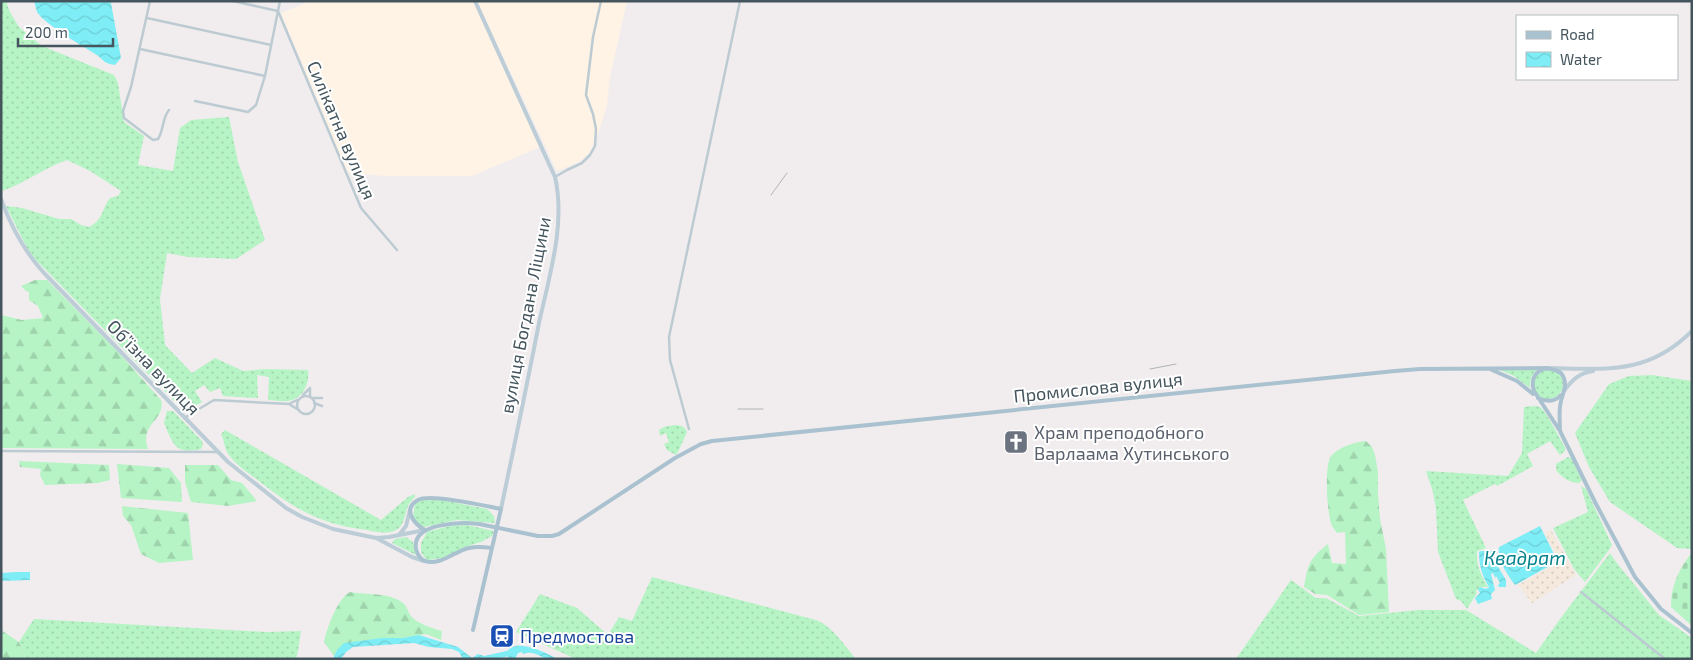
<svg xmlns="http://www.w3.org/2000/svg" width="1693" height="660" font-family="'Exo 2',sans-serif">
<defs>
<pattern id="grass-dots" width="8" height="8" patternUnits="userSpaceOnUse" patternTransform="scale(1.25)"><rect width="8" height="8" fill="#b6f4c5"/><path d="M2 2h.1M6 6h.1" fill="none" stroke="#9ed3ac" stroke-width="1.8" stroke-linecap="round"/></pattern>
<pattern id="forest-firs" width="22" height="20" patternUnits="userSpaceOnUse" patternTransform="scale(1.25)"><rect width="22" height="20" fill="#b6f4c5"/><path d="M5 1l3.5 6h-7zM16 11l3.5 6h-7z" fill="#9ed3ac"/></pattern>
<pattern id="sand-dots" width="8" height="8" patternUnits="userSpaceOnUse" patternTransform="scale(1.25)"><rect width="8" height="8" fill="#f4e9dc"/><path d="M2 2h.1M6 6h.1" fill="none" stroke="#d2cabf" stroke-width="1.8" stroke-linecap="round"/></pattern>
<pattern id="cemetery-stones" width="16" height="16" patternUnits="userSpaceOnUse" patternTransform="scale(1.25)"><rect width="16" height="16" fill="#b6f4c5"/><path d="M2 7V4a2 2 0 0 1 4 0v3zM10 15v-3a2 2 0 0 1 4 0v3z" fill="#9ed3ac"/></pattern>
<pattern id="water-waves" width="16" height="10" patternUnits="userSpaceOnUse" patternTransform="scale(1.25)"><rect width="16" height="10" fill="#7eedf5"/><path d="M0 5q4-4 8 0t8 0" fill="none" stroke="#6ecdd4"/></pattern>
</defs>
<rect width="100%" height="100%" fill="#f1edee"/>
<path fill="#fef3e4" d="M311,1H473L540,147L472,176H386L348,173L281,13Z
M477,1H627L610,77L607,105L599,131L589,153L579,162L557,171Z"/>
<path fill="url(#grass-dots)" d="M1,1H8L7,5L11,14L19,27L42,46L114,75L118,83L124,122L144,136L138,165L173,171L180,128L191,120L229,117L238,162L265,240L236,259L188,257L167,253L160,299L165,345L192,373L215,358L243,371L267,369L308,370C310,383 303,399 288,401C282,402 274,400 268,400L269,377L257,375L258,398L223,396L220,388L210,392L204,385L195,391L202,402L185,412L35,259L27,248L6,206L22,208L59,219H71L81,225L89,227C104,219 101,210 110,198L118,196L121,191L90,171L67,160C44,168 25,183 2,191Z
M1538,369C1532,374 1529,380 1530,388L1514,376L1500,370Z
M1533 384a15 15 0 1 1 30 0a15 15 0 1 1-30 0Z
M1652,375L1692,381V549L1677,548L1610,502L1589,467L1575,433L1609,384L1629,376Z
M1524,407C1529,407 1537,405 1541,408C1548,414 1559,438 1565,447V451L1560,455L1550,441L1527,454L1533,466L1497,486L1495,484L1463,500L1486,548L1477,551C1476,565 1481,576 1488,587H1480L1476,591L1477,593L1467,609L1461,601L1456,599L1438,552L1436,509L1433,492L1426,471L1508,476L1522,453Z
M167,411H173L202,441L203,445L201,449C174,455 173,443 164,423Z
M674,425C680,425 685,426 687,432L679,450L676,455L667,450L664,444L669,442L666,433L660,436L659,430L664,427Z
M225,430L381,520L408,497L415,494V497C412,500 410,502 408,506C404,515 405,527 394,531C385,534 376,532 367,530C318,524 293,508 255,478C248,473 234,463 229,455C225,450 224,440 221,434Z
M1568,457L1571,458L1582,480L1579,483C1570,483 1561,477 1556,470V464Z
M1581,486L1586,489L1612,545L1609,550L1585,582L1574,569L1553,528L1588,512Z
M437,499L487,509L494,516L495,523L457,520L424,527L420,525L413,517L415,504L420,500Z
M467,525L494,531L492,536L481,542L471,545L442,558L428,560L425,558L421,552V543L427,532L450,526Z
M406,537L413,542L416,555L392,543L395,539Z
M1610,553L1616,562L1659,615L1692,638V659H1236L1291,580L1316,598H1326L1359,616L1419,610H1466L1536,653L1560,619Z
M652,577L816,620C833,627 844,645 856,659H576L516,632L540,594L577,608L608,635L619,617L632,621Z
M34,619L266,632L301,631L298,651L296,659H26L19,642Z"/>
<path fill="url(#forest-firs)" d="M35,280H47L119,353L161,400C166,421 139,423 148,449L1,448V315L22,320L43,318L38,306L29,300V292L26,291L21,286Z
M1366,441L1372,447L1375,455L1378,472V494L1380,519L1386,549L1389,612L1359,615L1327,595L1315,594L1304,587C1308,564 1309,559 1328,544L1332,563L1346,564L1345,532L1337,533C1335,530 1334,529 1332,526C1327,516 1324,465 1331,456C1339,447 1355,442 1366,441Z
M19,461L109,465L110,480L98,483L45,485L40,475L41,469L20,467Z
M117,464L169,468L181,483L182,502L121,498Z
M185,465H218L231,480L242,483L257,501L228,506L191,502L185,482Z
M122,506L188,513L193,560L159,563L141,554L131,525L123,516Z
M350,592C366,595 389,592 403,603C407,606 408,612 411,616C416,623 434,629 442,631L441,640L426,634L403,638H382L337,650L334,656L324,642C327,628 337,599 350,592Z
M1,630L19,642L26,659H1Z"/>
<path fill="url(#sand-dots)" d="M1551,530L1576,575L1532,603L1518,585L1556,564L1558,559L1545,533Z"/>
<path fill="url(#cemetery-stones)" d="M1690,555H1692V626L1671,607C1670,588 1679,569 1690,555Z"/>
<path fill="url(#water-waves)" d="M34,1H109L111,3L121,58L115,65C102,63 105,60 95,54C76,42 58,32 41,17L37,12Z
M1540,526L1557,560L1555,563L1515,585C1507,574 1497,560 1499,547Z
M1481,551H1494L1497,565L1506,580V587H1499L1498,585L1500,583L1496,576L1495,578L1493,573L1491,574L1495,590L1491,594L1492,599L1478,604L1475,598L1480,593L1478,589L1480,587L1486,589L1489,587C1482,576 1479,565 1479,552Z
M17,572H30V580L1,581V573Z
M419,635L458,647L472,658L478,654L484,656L508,651C516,638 547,653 557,659C554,659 551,659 548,659C539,657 534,650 523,654L522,652L518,653L515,659H507L508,656L502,654L493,659H463L459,652L452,649L429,647L414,643L353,647L346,652L341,659H333L337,650L344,643L382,638H403Z"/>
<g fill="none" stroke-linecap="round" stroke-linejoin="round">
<path stroke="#7eedf5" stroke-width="5.5" d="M486,659L510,653"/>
<path stroke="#bccbd2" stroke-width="2.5" d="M150,1L131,87L123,111L124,118L153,140L158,139C164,130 162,118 169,110
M233,1L278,11L361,208L397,250
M147,18L271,45
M140,49L265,76
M195,101L248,112L256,105L265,76L280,1
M555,177L567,170L582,163L590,155L595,146L596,129L593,114L586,95L593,37L601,1
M303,395L310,388V397
M297 405a9 9 0 1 1 18 0a9 9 0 1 1-18 0Z
M312,398H322
M314,403L322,406
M297,409L289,404L297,400
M184,418L214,400L289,404
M689,429L670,360L669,337L740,1
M1,451L218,452
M1581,592L1665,659"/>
<path stroke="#bccdd7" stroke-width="4" d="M475,1L555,177C566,224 549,277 539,323C527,385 514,447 501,509
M1,199C11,227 24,251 44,273L228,462L286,508L302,517L333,529L376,538L389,537L425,530
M1550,368C1607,369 1648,375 1692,331
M1564,391C1572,380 1579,373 1593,371
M399,535L406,526L410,510
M378,539L412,557L424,561"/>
<path stroke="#aac2d0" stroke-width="4" d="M1492,370L1517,381L1533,394
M1538,398C1547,402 1555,402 1561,395
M1560,431C1560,423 1559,415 1560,407C1561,394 1570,385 1561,373C1545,362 1528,373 1534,391L1560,431L1595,502L1635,577L1661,609L1692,633
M479,524C463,522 411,522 416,549C417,554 421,560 425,561C440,566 455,551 469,548C477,546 484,547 492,548
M425,530C414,524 402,509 418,500C430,493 485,506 501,509L473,630
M538,536H552L559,534L675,458L701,444L712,441L1395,371L1420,369L1548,368"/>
<path stroke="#afb4b9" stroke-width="1" d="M771,195L787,173
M1150,369L1176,364
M738,409H763"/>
<path stroke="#aac2d0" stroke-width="4" d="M479,524L538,536"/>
</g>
<defs>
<symbol id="church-square" viewBox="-11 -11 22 22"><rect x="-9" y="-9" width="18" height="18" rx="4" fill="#6b7280" stroke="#fff"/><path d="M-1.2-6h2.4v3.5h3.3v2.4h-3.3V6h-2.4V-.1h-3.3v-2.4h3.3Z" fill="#fff"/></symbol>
<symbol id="station-square" viewBox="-11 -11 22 22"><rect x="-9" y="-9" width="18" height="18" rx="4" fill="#1a4fb4" stroke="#fff"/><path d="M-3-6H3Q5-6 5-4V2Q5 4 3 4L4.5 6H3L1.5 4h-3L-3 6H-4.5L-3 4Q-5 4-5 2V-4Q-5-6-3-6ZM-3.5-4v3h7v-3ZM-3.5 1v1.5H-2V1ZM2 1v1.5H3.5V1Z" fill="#fff"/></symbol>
</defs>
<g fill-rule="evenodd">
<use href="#church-square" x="1002" y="428" width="28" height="28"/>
<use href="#station-square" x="488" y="622" width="28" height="28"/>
</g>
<g text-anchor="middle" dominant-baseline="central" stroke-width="4" stroke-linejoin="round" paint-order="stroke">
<g font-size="18" fill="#44555d" stroke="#fff">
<text transform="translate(342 130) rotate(67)">Силікатна вулиця</text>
<text transform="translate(525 315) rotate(-79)">вулиця Богдана Ліщини</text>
<text transform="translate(154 367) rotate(46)">Об’їзна вулиця</text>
<text transform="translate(1098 387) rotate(-6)">Промислова вулиця</text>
</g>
<g font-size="18" fill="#5b616d" stroke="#fff" text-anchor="start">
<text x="1034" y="432">Храм преподобного<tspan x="1034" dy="21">Варлаама Хутинського</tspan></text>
</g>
<g font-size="18" fill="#164399" stroke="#fff" text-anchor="start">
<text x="520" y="636">Предмостова</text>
</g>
<g font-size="19" font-style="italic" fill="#04828b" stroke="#fff">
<text x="1525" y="557">Квадрат</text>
</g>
</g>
<rect width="1693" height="660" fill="none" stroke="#44555d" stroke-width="5"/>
<rect x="1516" y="15" width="162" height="65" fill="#ffffff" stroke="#b4bbbe"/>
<rect x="1526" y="31" width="25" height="8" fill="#aac2d0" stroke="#b4bbbe"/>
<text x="1560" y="40" font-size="15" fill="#44555d">Road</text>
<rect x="1526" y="52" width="25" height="15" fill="url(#water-waves)" stroke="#b4bbbe"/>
<text x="1560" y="65" font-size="15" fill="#44555d">Water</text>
<path d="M18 38v8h95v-8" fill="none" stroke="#44555d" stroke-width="2.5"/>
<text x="25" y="38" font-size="15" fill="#44555d" stroke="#ffffff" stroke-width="4" paint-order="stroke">200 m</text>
</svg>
